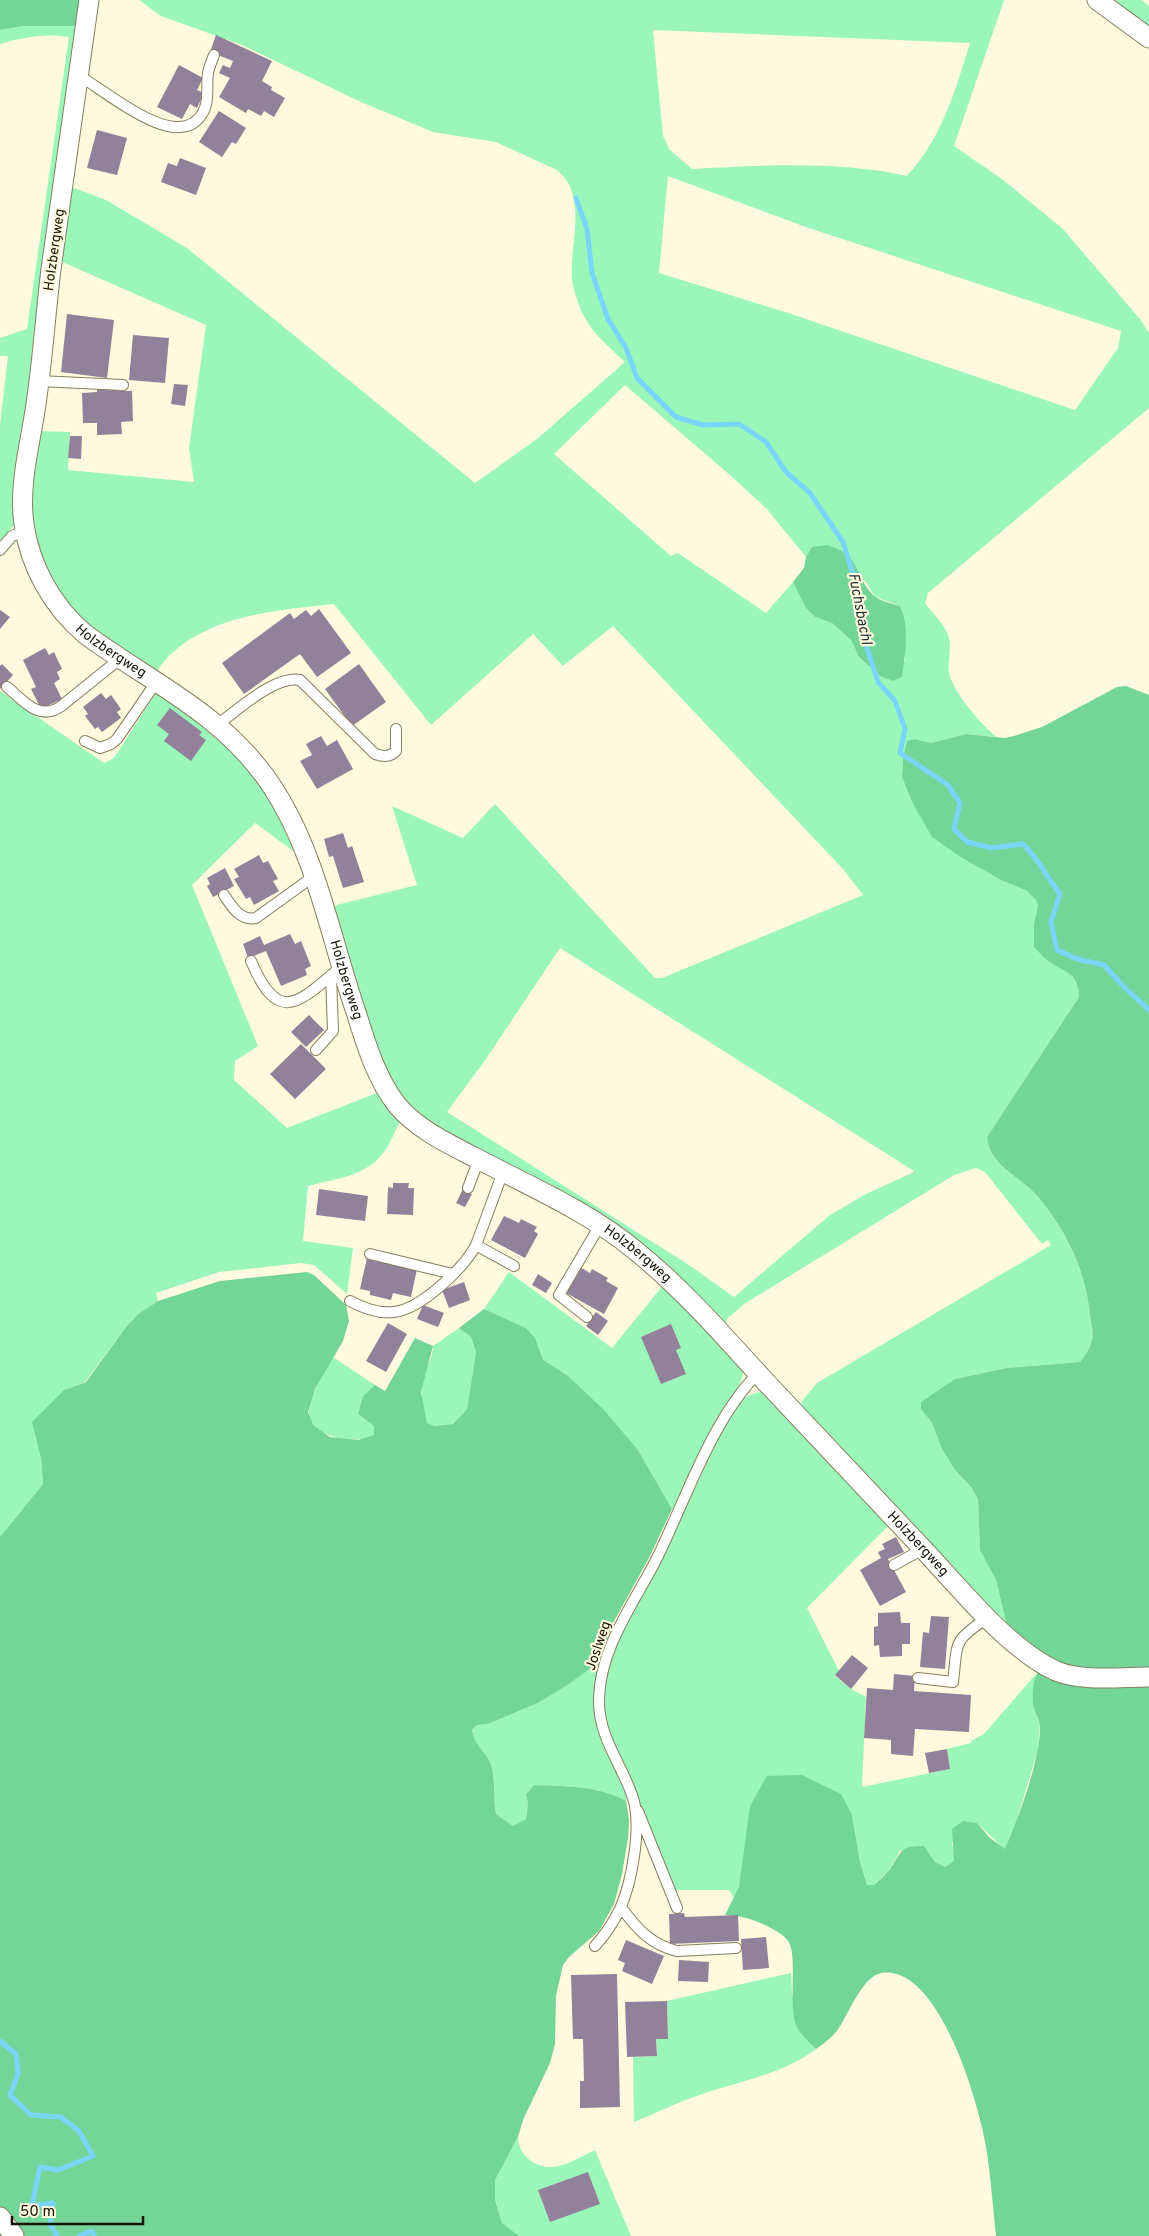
<svg xmlns="http://www.w3.org/2000/svg" width="1149" height="2236" font-family="Overpass,sans-serif">
<rect width="100%" height="100%" fill="#fff9dd"/>
<path fill="#9bf6ba" fill-rule="evenodd" d="M139,0H1004L954,146L1002,179L1062,228L1140,319L1149,333V408L928,593L925,603C933,614 946,625 949,638C952,649 947,662 949,673C953,692 982,726 997,737L966,734L931,743L915,739L903,759L902,777L912,802L962,858L1001,880L1027,891L1036,900L1038,905L1034,923L1047,960C1066,971 1078,973 1079,997L987,1137C989,1167 1024,1178 1040,1199C1068,1236 1086,1271 1090,1316C1091,1323 1094,1333 1092,1339C1091,1347 1085,1356 1080,1362L1007,1368L955,1379L921,1409L932,1423L942,1449L955,1470L971,1487L978,1499L980,1549L996,1580L1008,1630L801,1408L802,1401L817,1383L1051,1245L1048,1240L1042,1244L985,1172L976,1168L954,1175L744,1304L727,1319L724,1326L662,1264L418,1117L387,1077L329,907L417,885L392,806L463,838L495,804L655,978H662L863,895L843,869L613,626L563,666L533,634L431,725L334,604C279,610 215,614 172,653C165,659 160,667 155,674L88,630L45,575L28,520L36,431L70,432L68,470L194,482L189,448L206,325L60,261L69,186L106,200L187,248L475,483L537,439L625,362C606,344 586,328 578,302C576,296 573,287 572,280C569,245 589,196 557,170L496,142L433,132L361,102L242,45L161,16ZM653,30L970,43C955,91 942,138 907,176C841,161 759,165 692,169L670,150L663,136ZM668,176L803,226L1121,331L1118,348L1075,410L785,312L659,273ZM625,385L730,475L766,508L806,557L813,547L865,581L875,597L900,606L903,613L905,660L893,681L880,676L859,657L851,640L832,623L815,617L806,608L793,582L766,613L678,553L671,556L554,454ZM560,948L914,1171V1172L866,1194L830,1215L734,1297L689,1265L447,1112L486,1059Z
M1104,0H1142L1149,6V33Z
M23,26H80L16,523L0,541V425L8,356H0V338L27,329L69,37C45,33 23,37 0,44V30Z
M159,688L193,712L255,772L300,856L255,823L192,885L258,1046L235,1061L234,1080L287,1128L382,1091L402,1118C396,1129 391,1142 384,1152C367,1176 335,1179 308,1186L303,1241L353,1248L347,1294L314,1265L301,1263L219,1272L156,1293L158,1301L138,1314L126,1327L85,1382L64,1390L41,1458L43,1484L0,1537V691L104,763L114,758Z
M509,1272L612,1348L665,1283L744,1367C743,1386 729,1400 721,1416C704,1446 691,1479 676,1510L672,1509L638,1450L567,1375L543,1360L526,1328L484,1309Z
M459,1328L471,1337L476,1352L467,1409L453,1424L435,1426L427,1423C423,1407 419,1392 424,1376C427,1366 433,1357 433,1346Z
M333,1357L375,1385L363,1396L358,1414L374,1426L375,1435C370,1436 365,1439 360,1439C343,1442 305,1433 309,1410C312,1391 324,1373 333,1357Z
M763,1392L891,1523L807,1608L839,1671L835,1676L851,1689L866,1697L862,1787L950,1769L947,1749L971,1743V1741L984,1734L1035,1675L1033,1704L1040,1725L1038,1750L1015,1826L1005,1850L977,1823L952,1842L955,1861L945,1867L935,1862L924,1846L900,1851L890,1869L874,1885H867L860,1862L852,1815L739,1887L734,1898L729,1890H674L608,1737C607,1728 604,1719 603,1711C600,1655 637,1607 661,1560C684,1513 705,1466 727,1419C735,1406 746,1392 763,1392Z
M599,1662L601,1667L598,1726L601,1739L627,1796L626,1801C600,1786 564,1786 534,1785L526,1794L528,1804L526,1819L513,1826L496,1814C493,1799 496,1773 489,1760C482,1747 476,1748 472,1730L477,1725L488,1724L538,1703L569,1684Z
M791,1973L792,1994L805,2037L816,2049C785,2073 742,2081 705,2093C681,2101 658,2112 634,2122L633,2057L657,2056L656,2039H668L667,2001Z
M518,2137C519,2158 539,2171 559,2166C571,2163 584,2155 595,2150L631,2236H519L502,2223L495,2200V2180Z"/>
<path fill="#74d598" d="M0,0H84L80,26H23L0,30Z
M827,545C862,555 854,576 874,596C880,601 893,604 900,606C910,626 905,656 902,677L893,681L880,676L859,657L851,640L832,623L815,617L806,608L793,582L804,568L806,557L812,547Z
M1126,686L1149,695V1672L1089,1671L1056,1665L1008,1630L996,1580L980,1550L978,1499L971,1487L955,1470L942,1449L932,1423L921,1409V1402L955,1379L1007,1368L1080,1362C1085,1356 1091,1347 1092,1339C1094,1332 1091,1323 1090,1316C1086,1271 1068,1235 1040,1199C1024,1178 989,1167 987,1137L1079,997C1078,972 1066,973 1048,961C1043,957 1038,951 1034,947V923L1038,905L1036,900L1027,891L1001,880L962,858L932,837L912,802L902,777L903,759L907,741L915,739L931,743L966,734L1005,738L1014,736L1042,727L1117,687Z
M307,1272L314,1275L346,1305L349,1321L343,1341L315,1389L308,1412L313,1425L330,1437L358,1440L374,1435V1426L358,1414L363,1396L375,1385L385,1391L415,1338L433,1346L421,1392L427,1423L435,1426L453,1424L467,1409L476,1352L471,1337L459,1328L484,1309L526,1328L535,1338L543,1360L567,1375L604,1410L638,1450L672,1509L650,1556L613,1623L599,1662L569,1684L538,1703L488,1724L477,1725L472,1730C476,1748 482,1747 489,1760C496,1773 493,1799 496,1814L513,1826L526,1819L528,1804L526,1794L534,1785C564,1786 600,1786 626,1801L629,1820L628,1838L622,1874L614,1904L599,1931L569,1957L563,1965L556,1996L555,2044L550,2063L523,2120L518,2137L495,2180V2200L502,2223L519,2236H0V1537L43,1484L41,1458L32,1422L64,1390L86,1382L126,1327L138,1314L158,1301L220,1281Z
M1039,1670L1149,1685V2236H996C993,2208 991,2181 987,2153C981,2110 940,1963 881,1973C861,1977 848,2017 836,2032C830,2039 823,2044 816,2049C809,2042 800,2034 796,2025C788,2005 798,1953 788,1941C783,1934 776,1931 769,1927C755,1920 741,1915 725,1915L739,1887L750,1806L767,1776L802,1775L841,1794L852,1815L860,1862L867,1885H874C880,1880 886,1874 891,1868C902,1850 901,1846 924,1846L935,1862L945,1867L954,1861L952,1829L963,1821L977,1823L990,1838L1005,1849C1018,1819 1041,1758 1040,1726C1039,1718 1034,1711 1033,1704C1032,1694 1033,1677 1039,1670Z"/>
<g fill="none" stroke-linecap="round" stroke-linejoin="round">
<path stroke="#7ad5fa" stroke-width="5" d="M576,198L587,229L592,273L608,319L626,348L637,378L676,417L703,425L739,424L766,442L786,472L810,493L843,542L854,577L860,626L878,682L895,701L905,729L900,753L948,785L960,803L954,829L967,842L992,848L1023,844C1040,861 1046,876 1060,894L1051,922L1057,950L1077,959L1104,965L1123,986L1149,1010
M0,2041L16,2054L18,2074L10,2095L31,2115L61,2117L79,2131L93,2156L58,2170L40,2167L32,2206L53,2203L50,2224L57,2236
M79,2236L92,2231L94,2236"/>
</g>
<path fill="#93809b" d="M216,35L272,61L262,81L272,87L271,90L285,98L274,117L264,111L261,116L248,109L246,113L219,97L230,78L219,73L223,65L230,68L233,61L210,52Z
M179,65L203,78L197,90L204,93L197,108L190,104L182,119L157,107Z
M219,111L246,128L236,144L232,142L222,157L199,142Z
M97,130L127,138L117,175L87,168Z
M180,158L206,168L196,195L161,182L168,163L177,166Z
M67,314L114,320L107,378L61,372Z
M133,335L169,338L165,383L129,380Z
M174,384L188,385L185,406L171,404Z
M117,388V391H132L133,421L121,422L122,434L97,435V423H83L82,393L97,392V389Z
M70,436H82L81,459L68,458Z
M319,609L351,653L317,677L300,654L244,694L222,663L290,613L294,619L306,610L311,616Z
M0,610L10,617L0,629Z
M45,648L49,655L54,652L62,669L57,672L60,679L54,683L62,699L41,709L31,689L36,687L23,660Z
M2,664L13,675L0,689V666Z
M359,664L386,702L352,726L325,689Z
M101,693L106,699L111,695L121,709L117,712L121,718L102,732L98,727L95,729L85,716L88,714L83,707Z
M170,708L202,732L199,735L206,740L191,761L164,741L169,734L157,725Z
M321,736L327,746L337,740L353,769L317,789L300,761L312,755L306,744Z
M343,833L348,848L352,846L364,882L343,888L333,856L329,857L324,839Z
M259,855L263,863L268,861L278,879L273,881L279,891L254,905L250,897L246,899L234,879L239,877L234,869Z
M225,868L234,886L213,897L207,886L210,884L207,878Z
M290,934L295,944L301,941L311,966L305,969L307,975L281,986L266,951L248,958L243,944L260,936L264,945Z
M309,1015L324,1030L306,1047L291,1032Z
M301,1044L326,1069L295,1099L270,1074Z
M393,1183H409L408,1188H414L413,1215L387,1214L388,1187L393,1188Z
M319,1189L368,1196L365,1221L316,1215Z
M463,1189L472,1194L465,1207L456,1203Z
M504,1216L519,1223L521,1219L537,1227L534,1231L538,1234L525,1258L491,1240Z
M367,1258L417,1269L411,1297L393,1293L391,1300L370,1295V1291L360,1289Z
M580,1267L590,1273L592,1269L608,1278L606,1281L618,1288L604,1314L566,1293Z
M538,1274L552,1283L546,1293L532,1285Z
M464,1282L470,1300L449,1308L442,1290Z
M423,1305L444,1313L438,1327L417,1319Z
M596,1312L608,1321L598,1335L586,1326Z
M388,1323L407,1334L386,1372L366,1361Z
M671,1324L681,1348L676,1350L686,1374L661,1384L641,1337Z
M896,1537L904,1552L888,1559L906,1592L880,1606L860,1570L881,1558L878,1552L885,1549L882,1544Z
M900,1612L901,1623H910V1644H902V1656L880,1657L879,1645L874,1646V1627L878,1626V1613Z
M931,1616L949,1617L945,1669L920,1667L923,1632L929,1633Z
M852,1655L868,1668L851,1689L835,1675Z
M894,1674L915,1676L914,1691L971,1695L969,1732L915,1729L913,1756L891,1754V1740L864,1738L867,1688L893,1690Z
M947,1749L950,1769L929,1773L925,1753Z
M684,1913L685,1917L738,1915L739,1941L670,1944L669,1914Z
M766,1937L769,1968L743,1970L741,1939Z
M626,1940L664,1956L652,1984L622,1971L625,1963L618,1960Z
M679,1960L709,1962L708,1982L678,1981Z
M617,1974L620,2107L580,2108V2081H584L583,2039H573L571,1975Z
M667,2001L668,2039H656L657,2056L627,2057L625,2002Z
M588,2172L600,2204L550,2222L538,2190Z"/>
<g fill="none" stroke-linecap="round" stroke-linejoin="round">
<defs>
<path id="service" d="M79,76C103,88 177,155 202,114C210,102 206,86 208,73C209,67 212,61 214,55
M39,381L123,385
M0,550L12,536L25,531
M7,687C23,700 38,721 60,707L121,658
M218,724C238,710 275,675 300,680L375,754C384,757 390,757 396,751V729
M85,741L100,748L111,744L117,739L157,681
M224,895C232,907 240,921 256,918L314,876
M251,961C279,1027 299,1002 341,967
M316,1050L333,1031L331,975
M503,1172L476,1245L514,1266
M468,1188L479,1159
M370,1254L453,1274
M350,1301C363,1308 378,1314 394,1312C421,1309 464,1268 476,1245
M587,1317L559,1295L600,1225
M894,1565L923,1549
M918,1678L953,1682C958,1641 952,1642 987,1618
M638,1811L677,1908
M621,1907C636,1928 651,1945 677,1951L736,1948
M595,1946C605,1935 613,1923 620,1909C632,1882 642,1826 633,1798C622,1764 598,1737 599,1699C600,1647 635,1602 657,1558C687,1497 711,1421 758,1373"/>
<g id="minor">
<path id="s1" d="M89,0C77,90 63,179 51,269C46,311 43,354 37,397C32,438 18,482 24,524C30,566 52,606 85,634C151,683 223,713 271,785C316,852 330,937 356,1012C366,1044 376,1078 397,1105C417,1129 447,1143 474,1157C529,1186 588,1211 636,1251C683,1289 722,1334 763,1379C816,1436 870,1493 924,1550C960,1588 1008,1649 1056,1671C1083,1682 1120,1677 1149,1677"/>
<path d="M1097,0L1149,38"/>
<path d="M0,2217L14,2236"/>
</g>
</defs>
<use href="#service" stroke="#867f60" stroke-width="12"/>
<use href="#minor" stroke="#867f60" stroke-width="21"/>
<use href="#service" stroke="#fff" stroke-width="10"/>
<use href="#minor" stroke="#fff" stroke-width="19"/>
</g>
<g text-anchor="middle" dominant-baseline="central" stroke-width="4.5" stroke-linejoin="round" paint-order="stroke">
<g font-size="14" fill="#161307" stroke="#fff9dd">
<text transform="translate(55 250) rotate(-82)">Holzbergweg</text>
<text stroke="none"><textPath href="#s1" startOffset="688">Holzbergweg</textPath></text>
<text stroke="none"><textPath href="#s1" startOffset="1108">Holzbergweg</textPath></text>
<text stroke="none"><textPath href="#s1" startOffset="1528">Holzbergweg</textPath></text>
<text stroke="none"><textPath href="#s1" startOffset="1932">Holzbergweg</textPath></text>
<text transform="translate(599 1646) rotate(-71)">Joslweg</text>
</g>
<g font-size="15" font-style="italic" fill="#182d36" stroke="#fff9dd">
<text transform="translate(859 609) rotate(79)">Fuchsbachl</text>
</g>
</g>
<path d="M12 2216v8h131v-8" fill="none" stroke="#161307" stroke-width="2.5"/>
<text x="20" y="2216" font-size="15" fill="#161307" stroke="#fff9dd" stroke-width="4" paint-order="stroke">50 m</text>
</svg>
